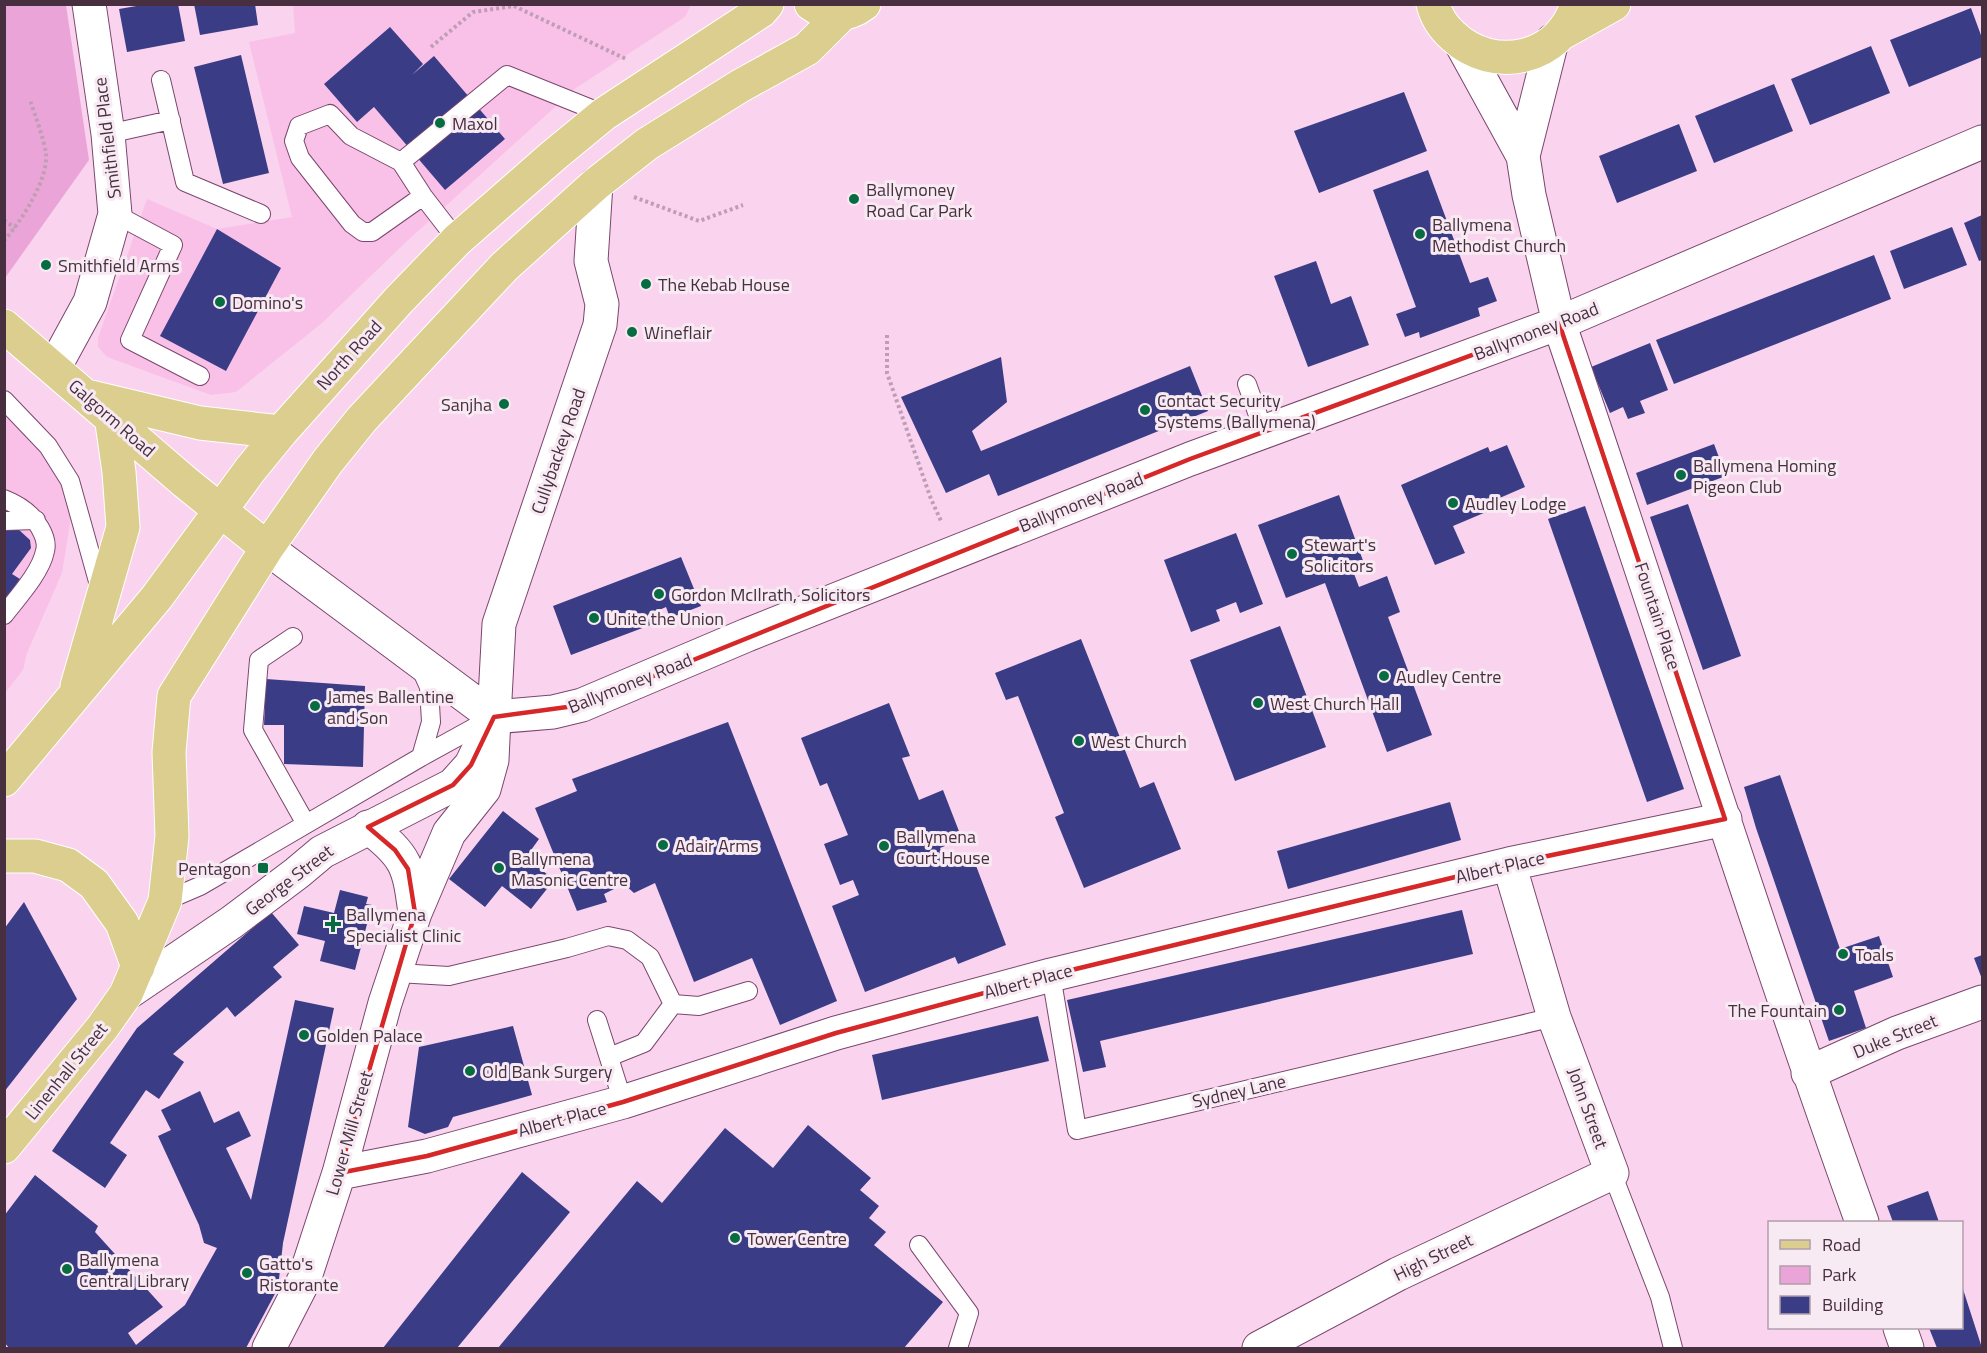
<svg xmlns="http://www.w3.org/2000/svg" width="1987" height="1353" font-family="'Titillium Web',sans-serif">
<rect width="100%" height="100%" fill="#fad4ee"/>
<path fill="#f9c1e8" d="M293,5H691L685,17L576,88L406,242L322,323L236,392L211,395L107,357L98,347V338L147,199L217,229L292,217L249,42L295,33Z
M4,390L40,422L76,486L62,573L27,653L23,670L5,693Z"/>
<path fill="#eba4d7" d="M5,4L66,5L89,160L5,278Z"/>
<path fill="#3a3d86" d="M148,4H178L185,41L127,52L119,9Z
M194,4H255L258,25L200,35Z
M1971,8L1982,38V57L1909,87L1890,40Z
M390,27L423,64L412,75L434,56L505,139L445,190L374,107L357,122L324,84Z
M1871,46L1890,93L1810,125L1791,79Z
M241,55L269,173L223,184L194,67Z
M1774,84L1793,131L1714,163L1695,116Z
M1404,92L1427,151L1319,193L1294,131Z
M1679,124L1697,171L1617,203L1599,156Z
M1428,170L1470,283L1488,277L1497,301L1478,308L1480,316L1420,338L1419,332L1405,337L1396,314L1416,307L1373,190Z
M1982,215V260L1979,261L1964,223Z
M1952,227L1967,265L1904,289L1890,251Z
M217,229L281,268L226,371L160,336Z
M1874,255L1891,299L1674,384L1656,340Z
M1316,261L1331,304L1351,296L1369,345L1308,367L1274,276Z
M1650,343L1668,390L1640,401L1645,413L1628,419L1623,407L1610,413L1591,367Z
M1001,357L1007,402L972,431L981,451L1190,366L1208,411L998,496L989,474L946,493L901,397Z
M1714,444L1726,476L1647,505L1636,473Z
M1507,445L1525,487L1495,500L1498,507L1453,526L1465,553L1435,565L1401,485L1488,447L1490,452Z
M1339,495L1365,566L1353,571L1359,587L1387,576L1400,612L1388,617L1432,735L1387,752L1325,583L1286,598L1258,525Z
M1688,504L1741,656L1703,670L1650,517Z
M1585,506L1684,789L1647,802L1548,519Z
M18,529L30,540L31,548L12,574L20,579L4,601V531Z
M1236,533L1263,604L1240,613L1236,602L1216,610L1220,621L1191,632L1164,560Z
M681,557L701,606L670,618L666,607L657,611L661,621L571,655L553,606Z
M1280,626L1326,747L1235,781L1190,660Z
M1081,639L1140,788L1154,782L1181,849L1084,888L1055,817L1064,813L1018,696L1006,700L995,673Z
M266,679L365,686L363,767L284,764V725H264Z
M889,703L910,756L902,758L919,800L943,790L962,839L940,848L947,865L972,855L1006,945L958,964L955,957L865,992L832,906L859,895L853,880L840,885L824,844L848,835L827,783L820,786L801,738Z
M728,722L837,1001L780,1025L752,958L694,982L655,883L634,893L624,884L604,894L607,902L577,911L535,808L577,791L572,779Z
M1780,775L1840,949L1879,936L1893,977L1854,991L1866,1028L1829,1041L1756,828L1744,787Z
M1450,802L1461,840L1288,889L1277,851Z
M503,811L539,839L526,857L554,880L531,909L502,886L485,907L449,879Z
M340,890L368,897L366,904L372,905L355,970L320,961L325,941L297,934L304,906L334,913Z
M24,902L77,999L4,1092V929Z
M1462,910L1473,954L1100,1041L1106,1067L1083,1072L1067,1000Z
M271,912L299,945L273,967L282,977L235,1017L227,1007L173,1054L184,1062L159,1099L146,1090L110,1143L127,1155L105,1188L52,1151L137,1028Z
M1982,955V979L1974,958Z
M295,1000L334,1008L283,1243L278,1288L246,1348H9L4,1342V1216L35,1175L98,1226L95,1232L163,1307L128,1333L136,1345L185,1305L217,1248L204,1243L199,1225L158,1136L171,1130L161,1110L200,1091L214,1123L239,1111L251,1136L226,1148L251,1200Z
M1038,1016L1049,1061L882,1100L872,1055Z
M513,1026L532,1095L453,1117L448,1127L425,1134L408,1127L419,1047Z
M808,1125L871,1178L860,1190L879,1206L869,1218L886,1232L874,1245L943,1302L904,1348H498L637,1181L662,1203L725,1128L773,1168Z
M522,1172L570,1212L457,1348H383Z
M1928,1191L1939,1222H1893L1887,1206Z
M1962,1286L1982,1348H1937L1929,1328H1962Z"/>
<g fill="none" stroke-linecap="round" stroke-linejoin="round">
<defs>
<path id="service" d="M161,80L185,182L261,214
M108,134L171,120
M401,162L507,75L604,114
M423,196L372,232H363L352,224L300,158L294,141L299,126L330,114L351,136L401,162L423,196L457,240
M115,214L173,245L130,340L200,376
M1247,384L1264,432
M4,400L48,446L70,481L101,592
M4,499C19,505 33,515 40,528C44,535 47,544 45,551C41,572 18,597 4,615
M4,521L36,520
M293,637L259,660L253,730L306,824
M421,757L431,722L429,687L421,669
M165,901L200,886L421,757L490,719
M397,973L449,976L567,948L608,936L627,940L650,957L673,1004L699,1006L748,991
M1051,975L1077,1130L1554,1017
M597,1020L623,1102
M609,1057L644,1043L673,1004
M1612,1173L1660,1297L1673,1348
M919,1245L969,1313L958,1348"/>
<path id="minor" d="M54,368L90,302L115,214L108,134L89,4
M368,827C407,856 409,867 415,913
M1808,1073L1897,1033L1982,1002
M339,1173L427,1156L623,1102L836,1033L1051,975L1509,864L1725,819
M1862,1222C1755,925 1661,622 1559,323L1982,142
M1900,1328L1907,1348
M269,1348L304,1280L339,1173L385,1003L415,913L449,833L484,789L492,760L494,717
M1259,1348L1398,1274L1612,1173L1554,1017L1509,864"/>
<path id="tertiary" d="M1523,156L1552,41
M267,548L494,717L553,712L582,705L747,635L1190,459L1559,323L1529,195L1523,156L1462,45
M126,994L232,922L297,873L322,852L453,785L471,765L494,717L499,624L600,325L602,304L591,261L596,184"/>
<path id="primary" d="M811,4C828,17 847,17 864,4
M1433,4C1436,16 1444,28 1453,36C1493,74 1561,60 1577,4
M1562,33L1614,4
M4,326L185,482L267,548
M91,397L200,423L281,432
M77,686L123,527L119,472L111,416
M4,780L157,597L250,470L281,432L398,301L457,240L553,156L604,114L761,11L767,4
M4,856H35L68,865L94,884L122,923L138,967
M4,1147L102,1028L126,994L165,901L172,836L169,752L174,696L267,548L328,461L362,419L504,267L596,184L647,144L740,86L807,49L842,14"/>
</defs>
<use href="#service" stroke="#7b466d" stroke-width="20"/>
<use href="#minor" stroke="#7b466d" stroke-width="35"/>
<use href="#tertiary" stroke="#7b466d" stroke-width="35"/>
<use href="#primary" stroke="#fff" stroke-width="35"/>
<path stroke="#bf9eb5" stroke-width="4" stroke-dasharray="3 3" stroke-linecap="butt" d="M431,47L473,12L514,6L626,59
M634,197L699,221L743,205
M4,220L15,228
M4,241C21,221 48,181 46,154C44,139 35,115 30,100
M887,335V373L931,499L941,521"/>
<use href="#service" stroke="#fff" stroke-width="18"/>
<use href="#minor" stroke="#fff" stroke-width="33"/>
<use href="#tertiary" stroke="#fff" stroke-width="33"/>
<use href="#primary" stroke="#dbce8f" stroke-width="33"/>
</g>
<path fill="none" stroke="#d62828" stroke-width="4.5" stroke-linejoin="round" d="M1559,323L1725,819L1509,864L1051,975L836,1033L623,1102L427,1156L339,1173L415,913L408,869L395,850L368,827L453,785L471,765L494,717L582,705L1190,459Z"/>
<g fill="#076c42" stroke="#f7eaf2" stroke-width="2">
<circle cx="440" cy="123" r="6"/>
<circle cx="854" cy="199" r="6"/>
<circle cx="1420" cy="234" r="6"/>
<circle cx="46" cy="265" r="6"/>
<circle cx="646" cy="284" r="6"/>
<circle cx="220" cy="302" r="6"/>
<circle cx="632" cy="332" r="6"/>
<circle cx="504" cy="404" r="6"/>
<circle cx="1145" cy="410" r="6"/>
<circle cx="1681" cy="475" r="6"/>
<circle cx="1453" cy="503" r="6"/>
<circle cx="1292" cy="554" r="6"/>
<circle cx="659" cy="594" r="6"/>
<circle cx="594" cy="618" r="6"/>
<circle cx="1384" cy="676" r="6"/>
<circle cx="1258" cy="703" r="6"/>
<circle cx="315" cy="706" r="6"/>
<circle cx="1079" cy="741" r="6"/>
<circle cx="663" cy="845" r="6"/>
<circle cx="884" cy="846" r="6"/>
<rect x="257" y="862" width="12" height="12" rx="3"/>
<circle cx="499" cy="868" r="6"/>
<path d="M330 915h6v6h6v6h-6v6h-6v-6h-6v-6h6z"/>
<circle cx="1843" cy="954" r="6"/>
<circle cx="1839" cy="1010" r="6"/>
<circle cx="304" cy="1035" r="6"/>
<circle cx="470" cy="1071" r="6"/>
<circle cx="735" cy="1238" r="6"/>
<circle cx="67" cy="1269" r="6"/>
<circle cx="247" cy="1273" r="6"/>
</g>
<g text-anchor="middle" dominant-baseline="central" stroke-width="6" stroke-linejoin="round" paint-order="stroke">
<g font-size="18" fill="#482f40" stroke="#f7eaf2" text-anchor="start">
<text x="452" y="123">Maxol</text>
<text x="866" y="189">Ballymoney<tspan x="866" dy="21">Road Car Park</tspan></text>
<text x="1432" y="224">Ballymena<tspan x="1432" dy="21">Methodist Church</tspan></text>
<text x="58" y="265">Smithfield Arms</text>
<text x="658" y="284">The Kebab House</text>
<text x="232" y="302">Domino's</text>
<text x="644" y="332">Wineflair</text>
<text x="1157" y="400">Contact Security<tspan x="1157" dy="21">Systems (Ballymena)</tspan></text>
<text x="492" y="404" text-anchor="end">Sanjha</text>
<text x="1693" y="465">Ballymena Homing<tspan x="1693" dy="21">Pigeon Club</tspan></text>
<text x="1465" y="503">Audley Lodge</text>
<text x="1304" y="544">Stewart's<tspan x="1304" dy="21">Solicitors</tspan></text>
<text x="671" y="594">Gordon McIlrath, Solicitors</text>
<text x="606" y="618">Unite the Union</text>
<text x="1396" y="676">Audley Centre</text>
<text x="327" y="696">James Ballentine<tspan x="327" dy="21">and Son</tspan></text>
<text x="1270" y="703">West Church Hall</text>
<text x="1091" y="741">West Church</text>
<text x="896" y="836">Ballymena<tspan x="896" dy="21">Court House</tspan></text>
<text x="675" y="845">Adair Arms</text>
<text x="511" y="858">Ballymena<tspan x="511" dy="21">Masonic Centre</tspan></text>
<text x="251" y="868" text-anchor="end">Pentagon</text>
<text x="346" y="914">Ballymena<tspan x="346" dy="21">Specialist Clinic</tspan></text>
<text x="1855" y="954">Toals</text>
<text x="1827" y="1010" text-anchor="end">The Fountain</text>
<text x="316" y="1035">Golden Palace</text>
<text x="482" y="1071">Old Bank Surgery</text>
<text x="747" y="1238">Tower Centre</text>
<text x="79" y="1259">Ballymena<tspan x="79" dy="21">Central Library</tspan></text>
<text x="259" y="1263">Gatto's<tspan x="259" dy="21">Ristorante</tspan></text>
</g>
<g font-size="18" fill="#482f40" stroke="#f7eaf2">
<text transform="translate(107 138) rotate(-97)">Smithfield Place</text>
<text transform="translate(1536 331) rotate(-21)">Ballymoney Road</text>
<text transform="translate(349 355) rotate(-48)">North Road</text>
<text transform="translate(112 418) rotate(41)">Galgorm Road</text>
<text transform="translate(558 451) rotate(-71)">Cullybackey Road</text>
<text transform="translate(1081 502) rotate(-22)">Ballymoney Road</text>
<text transform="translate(1658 616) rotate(72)">Fountain Place</text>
<text transform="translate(630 683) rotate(-22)">Ballymoney Road</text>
<text transform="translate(1500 867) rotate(-13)">Albert Place</text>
<text transform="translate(289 880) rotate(-37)">George Street</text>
<text transform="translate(1028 981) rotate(-15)">Albert Place</text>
<text transform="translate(1895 1036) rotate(-22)">Duke Street</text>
<text transform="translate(66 1071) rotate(-51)">Linenhall Street</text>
<text transform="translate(1239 1091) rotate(-13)">Sydney Lane</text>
<text transform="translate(1588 1108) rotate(70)">John Street</text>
<text transform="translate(562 1119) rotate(-15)">Albert Place</text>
<text transform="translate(349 1133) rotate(-74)">Lower Mill Street</text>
<text transform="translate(1433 1257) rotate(-26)">High Street</text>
</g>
</g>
<rect width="1987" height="1353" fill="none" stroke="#482f40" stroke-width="12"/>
<rect x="1768" y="1221" width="195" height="108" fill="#f7eaf2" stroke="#b19fab" stroke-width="1.5"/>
<rect x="1780" y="1240" width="30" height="9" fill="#dbce8f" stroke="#b19fab" stroke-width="1.5"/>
<text x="1822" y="1251" font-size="18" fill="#482f40">Road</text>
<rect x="1780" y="1266" width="30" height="18" fill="#eba4d7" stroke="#b19fab" stroke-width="1.5"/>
<text x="1822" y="1281" font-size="18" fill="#482f40">Park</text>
<rect x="1780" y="1296" width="30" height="18" fill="#3a3d86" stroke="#b19fab" stroke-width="1.5"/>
<text x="1822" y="1311" font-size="18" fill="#482f40">Building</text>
</svg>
